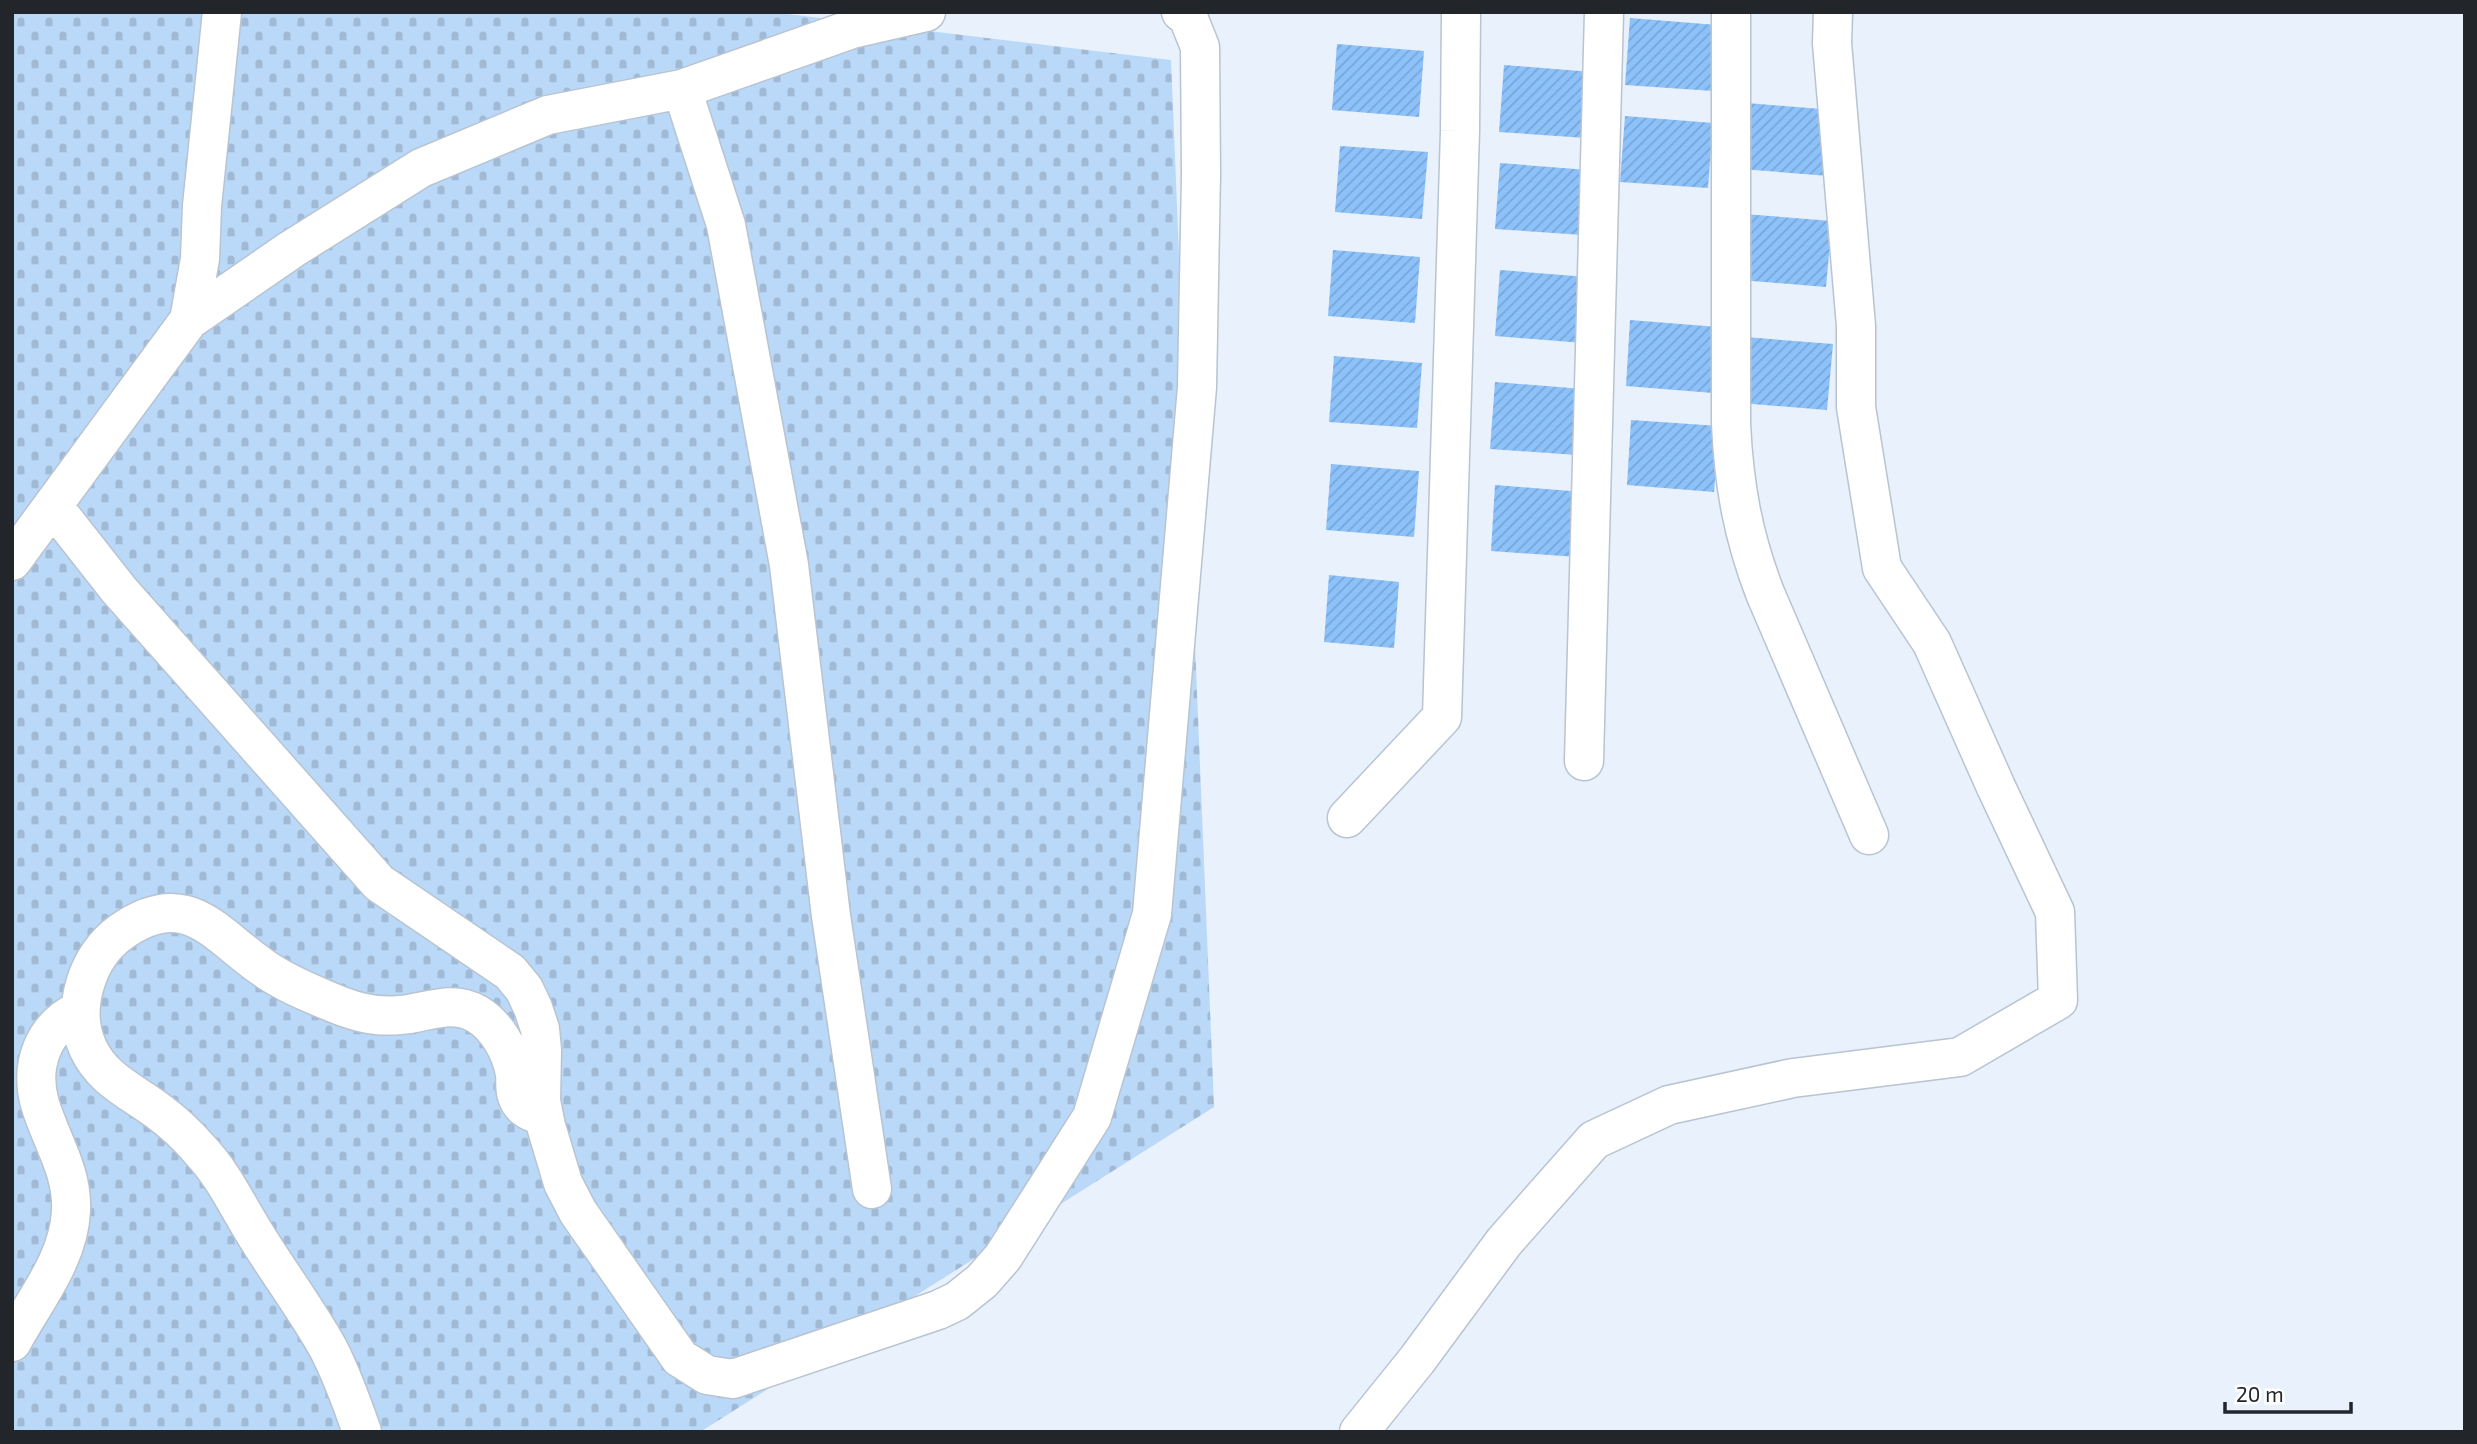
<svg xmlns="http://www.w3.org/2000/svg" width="2477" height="1444" font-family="'Exo 2',sans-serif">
<defs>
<pattern id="cemetery-stones" width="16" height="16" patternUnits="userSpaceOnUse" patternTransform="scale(1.75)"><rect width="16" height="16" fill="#bad8f8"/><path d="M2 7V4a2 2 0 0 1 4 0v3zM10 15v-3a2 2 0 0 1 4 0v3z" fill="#a0b9d5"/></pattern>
<pattern id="building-hatch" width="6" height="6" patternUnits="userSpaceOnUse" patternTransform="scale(1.75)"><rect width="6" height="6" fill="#8cc1fa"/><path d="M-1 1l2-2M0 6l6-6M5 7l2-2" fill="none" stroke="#78a6d6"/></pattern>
</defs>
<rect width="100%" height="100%" fill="#e8f1fc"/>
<path fill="url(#cemetery-stones)" d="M12,12H771L1171,60L1214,1107L700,1432H12Z"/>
<path fill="url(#building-hatch)" d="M1630,18L1717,25L1713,91L1625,85Z
M1337,44L1424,51L1419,117L1332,110Z
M1504,65L1592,72L1586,138L1499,132Z
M1747,103L1833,110L1829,176L1741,169Z
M1625,116L1713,123L1708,188L1620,182Z
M1340,146L1428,152L1422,219L1335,212Z
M1500,163L1588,170L1583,235L1495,229Z
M1744,214L1832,221L1826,287L1740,280Z
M1333,250L1420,257L1415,323L1328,316Z
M1500,270L1587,277L1583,343L1495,336Z
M1630,320L1718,327L1713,393L1626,386Z
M1745,337L1833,344L1827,410L1740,403Z
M1334,356L1422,363L1417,428L1329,422Z
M1495,382L1583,389L1577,455L1490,449Z
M1631,420L1719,426L1714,492L1627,485Z
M1331,464L1419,471L1414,537L1326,530Z
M1495,485L1583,492L1578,557L1491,551Z
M1329,575L1399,582L1394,648L1324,642Z"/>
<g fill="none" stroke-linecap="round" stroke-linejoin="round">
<defs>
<path id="minor" d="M1731,12V424C1734,486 1743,536 1765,593L1869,835
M682,89L726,225L789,565L831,916L872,1189
M189,320L200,259L202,206L222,12
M53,506L119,590L379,883L510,972L524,989L533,1008L540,1029L542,1050L541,1101L546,1126L563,1183L578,1212L680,1358L707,1375L733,1379L938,1310L957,1301L982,1281L1003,1257L1092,1117L1152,914L1197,387L1201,174L1200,47L1188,17L1181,12
M12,561L189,320L292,249L421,168L548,115L682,89L852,29L926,12
M1584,761L1604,12
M1347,818L1442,717L1460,131L1461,12
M12,1342C34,1301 69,1259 71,1211C73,1171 51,1141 40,1104C29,1065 43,1027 80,1010
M362,1432C352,1403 342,1375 328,1348C305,1307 276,1269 252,1229C235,1201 222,1173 199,1149C187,1135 173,1122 158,1111C131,1091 102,1079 88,1048C70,1009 87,956 121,932C189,884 217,938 268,971C286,983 305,991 324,999C349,1010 372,1018 400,1015C427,1013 451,999 477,1014C497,1026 511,1051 515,1074C516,1081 514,1089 517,1096C520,1106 528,1111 537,1114
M1359,1432L1417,1360L1504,1242L1594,1140L1669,1105L1793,1078L1960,1057L2058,1000L2055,912L1996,787L1932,643L1882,568L1856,407V326L1832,43L1833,12"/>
</defs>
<use href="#minor" stroke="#b8c4d1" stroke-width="41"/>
<use href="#minor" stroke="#fff" stroke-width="38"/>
</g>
<rect width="2477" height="1444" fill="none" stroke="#22262b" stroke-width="28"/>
<path d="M2225 1402v10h126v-10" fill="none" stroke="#22262b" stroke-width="3.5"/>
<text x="2236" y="1402" font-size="21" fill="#22262b" stroke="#ffffff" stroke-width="5" paint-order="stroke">20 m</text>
</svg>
